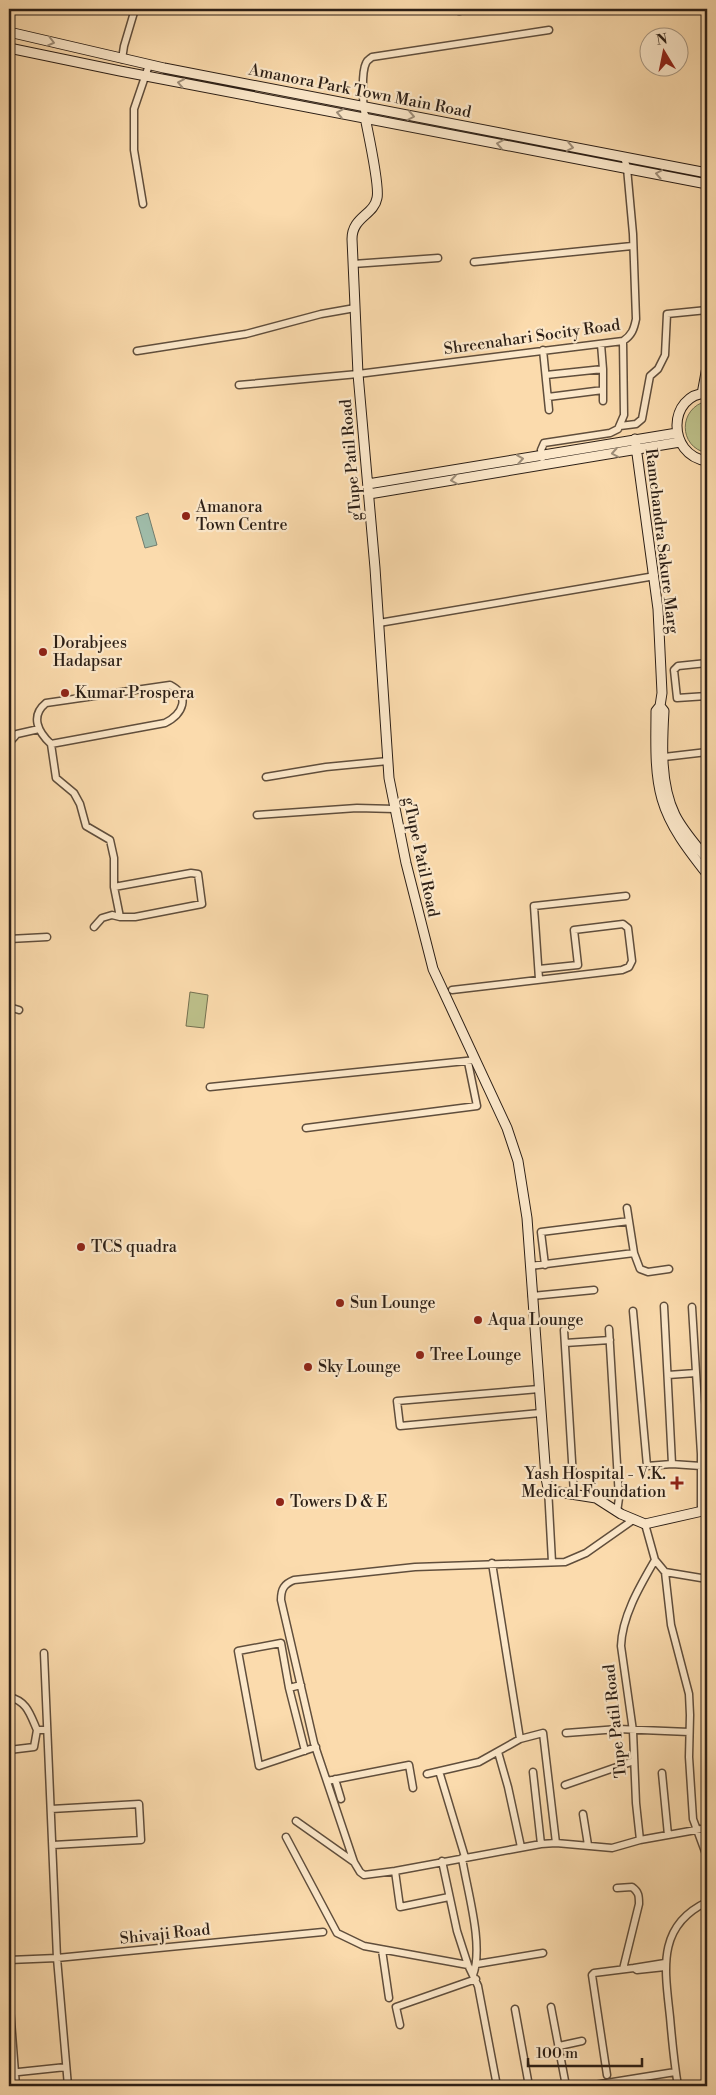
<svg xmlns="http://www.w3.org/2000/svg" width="716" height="2095" font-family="'Libre Bodoni',serif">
<rect width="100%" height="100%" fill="#fbdbad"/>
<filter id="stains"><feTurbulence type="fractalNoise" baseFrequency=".004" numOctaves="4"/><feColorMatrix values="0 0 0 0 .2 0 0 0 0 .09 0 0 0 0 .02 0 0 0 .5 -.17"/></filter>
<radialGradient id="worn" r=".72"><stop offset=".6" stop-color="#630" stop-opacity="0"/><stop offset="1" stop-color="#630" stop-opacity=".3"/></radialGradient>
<path fill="#bdc08a" stroke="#747050" d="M707,401V453C678,447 678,408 707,401Z
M190,992L208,995L204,1028L186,1026Z"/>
<path fill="#9fbba8" stroke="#717d6e" d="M148,513L157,545L145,548L136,517Z"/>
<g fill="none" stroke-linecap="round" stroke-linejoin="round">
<defs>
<path id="street" d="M457,9L459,11L469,9
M122,59L124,46L135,9
M365,117C363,106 361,73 366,63C367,60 370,59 372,57L549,30
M143,204L134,150V109L149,65
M474,262L632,246
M353,264L438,258
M543,350L549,410
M137,351L246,334L321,314L355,308
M603,369V401
M546,375L603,369L601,344
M239,385L358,374L623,341C632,335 634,329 636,319L633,234L627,168L624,157
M548,397L603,390
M620,426L636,424L642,419L650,376L658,369L665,355L667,314L707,310
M542,458L541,450L544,443L610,433L618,429L624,415L623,341
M379,623L655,576
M707,663L678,666L674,670L677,698L707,696
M9,743L17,734L39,729
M51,744C38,732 30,716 46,703L170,685C191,696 183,714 165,723L51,744L56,778L74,793L80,804L86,826L110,840L114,858V887L191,873L198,874L202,904L135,917H120L112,915L102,918L94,927
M664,757L707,752
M266,777L326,767L388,761
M257,815L357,808L395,809
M114,887L120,917
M9,939L47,937
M539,979L534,906L626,896
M452,990L622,970L629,967L632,961L628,928L623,924L574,930L578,965L539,969
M9,1007L19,1010
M210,1087L476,1060
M306,1128L477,1106L468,1062
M627,1208L629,1221
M545,1265L541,1232L629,1221L634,1253L640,1269L648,1272L669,1269
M530,1266L634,1253
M532,1296L594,1290
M664,1306L672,1464L701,1466
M692,1307L701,1454V1511
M633,1311L647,1466L672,1464
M609,1329L619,1498L617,1512
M564,1330L574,1494
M565,1343L610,1340
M668,1375L696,1373
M539,1389L397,1401L400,1426L540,1413
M548,1488L552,1562
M633,1520L586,1553L565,1562L415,1567L294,1580C284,1584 281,1589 281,1600L314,1743L354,1862L360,1872L364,1875L395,1871L541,1844L556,1843L612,1848L640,1840L707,1828
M645,1524L655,1560L665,1572L707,1579
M492,1563L520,1739
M665,1572L671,1625L689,1694L690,1715L689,1757L693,1819L707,1857
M44,1653L57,1958L68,2086
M301,1685L289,1688L305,1751
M289,1688L281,1643L238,1651L259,1766L316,1747
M9,1697C27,1701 30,1714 37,1730
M566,1733L618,1729L689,1732
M9,1750L34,1747L37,1730H47
M498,1752L508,1787L521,1847
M439,1771L465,1857
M533,1772L541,1844
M662,1773L668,1835
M427,1774L479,1762L520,1739L543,1733L556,1843
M335,1779L341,1799
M327,1781L409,1765L413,1788
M565,1785L634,1761
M51,1809L139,1804L141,1840L53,1845
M583,1814L588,1845
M296,1821L354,1862
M286,1837L337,1933L364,1946L468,1965
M640,1840L636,1803L633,1731L621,1646C622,1616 640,1586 655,1560
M462,1858C467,1890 484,1945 473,1975
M442,1861L457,1931L468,1965L478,1986L497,2086
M395,1871L400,1907L449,1897
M617,1888L632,1887C639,1892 639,1896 639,1904L623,1969
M382,1950L389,1998
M9,1960L57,1958L323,1932
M665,1963L634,1968L637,1970L665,1967
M477,1964L543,1953
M9,1994L16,2086
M551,2007L566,2086
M515,2009L529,2086
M400,2025L396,2007L476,1979
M559,2046L582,2041
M9,2073L66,2067
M607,2075L592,1975L594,1973L634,1968
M588,2086L675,2072
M678,2086C674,2063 672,2040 670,2017C665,1970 656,1926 707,1902"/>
<path id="secondary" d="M9,32L164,68L707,173
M9,48L120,71L707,184
M365,117C368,133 380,186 377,198C374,215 352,217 352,239L358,374L375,568L389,778L406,863L433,969L507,1128L518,1161L527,1218L546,1478L548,1488L552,1491L596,1498L621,1514L645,1524L707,1510
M707,393C668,394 666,455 707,461
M702,394L707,367
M635,439L658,609L662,693L660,706L656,711C656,739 654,771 662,799C670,827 689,851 707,874
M368,484L677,433
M369,494L680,442
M660,706L664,711C662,744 660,784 675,815C683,831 696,845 707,859"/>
</defs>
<use href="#street" stroke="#604e3c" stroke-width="9"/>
<use href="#secondary" stroke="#2c1f16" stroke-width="11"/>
<use href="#street" stroke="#fce8ca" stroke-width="6"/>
<use href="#secondary" stroke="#fce8ca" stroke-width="9"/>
</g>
<defs><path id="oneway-chevron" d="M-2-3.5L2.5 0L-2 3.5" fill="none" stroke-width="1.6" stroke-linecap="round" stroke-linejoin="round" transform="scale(1.25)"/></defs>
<g stroke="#9e8e79">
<use href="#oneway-chevron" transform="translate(51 42) rotate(14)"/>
<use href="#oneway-chevron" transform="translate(181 83) rotate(-169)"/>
<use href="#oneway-chevron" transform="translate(340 113) rotate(-169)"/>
<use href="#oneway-chevron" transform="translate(411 116) rotate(11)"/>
<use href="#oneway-chevron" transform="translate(500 144) rotate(-169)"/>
<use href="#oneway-chevron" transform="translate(570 147) rotate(11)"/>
<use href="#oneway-chevron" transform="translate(659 174) rotate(-169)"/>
<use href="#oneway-chevron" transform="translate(615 453) rotate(170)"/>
<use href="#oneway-chevron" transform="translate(520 459) rotate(-9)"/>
<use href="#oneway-chevron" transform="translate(454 480) rotate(171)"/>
</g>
<g fill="#8f2418" stroke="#fce8ca" stroke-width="2">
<circle cx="186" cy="516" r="5"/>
<circle cx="43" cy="652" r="5"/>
<circle cx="65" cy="693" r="5"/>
<circle cx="81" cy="1247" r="5"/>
<circle cx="340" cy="1303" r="5"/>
<circle cx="478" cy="1320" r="5"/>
<circle cx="420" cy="1355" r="5"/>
<circle cx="308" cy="1367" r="5"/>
<path d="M674.5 1475.5h5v5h5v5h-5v5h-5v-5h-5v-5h5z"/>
<circle cx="280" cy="1502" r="5"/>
</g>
<g text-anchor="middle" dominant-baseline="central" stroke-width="4.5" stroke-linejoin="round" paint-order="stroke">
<g font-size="16" fill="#2c1f16" stroke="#fce8ca">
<text transform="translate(360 91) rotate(11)">Amanora Park Town Main Road</text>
<text transform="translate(532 337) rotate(-8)">Shreenahari Socity Road</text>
<text transform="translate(351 460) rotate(-95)">gTupe Patil Road</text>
<text transform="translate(662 541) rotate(83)">Ramchandra Sakure Marg</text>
<text transform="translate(421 857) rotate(78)">gTupe Patil Road</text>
<text transform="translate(615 1721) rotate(-96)">Tupe Patil Road</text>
<text transform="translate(165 1934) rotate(-6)">Shivaji Road</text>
</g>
<g font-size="16" fill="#2c1f16" stroke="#fce8ca" text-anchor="start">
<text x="196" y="507">Amanora<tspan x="196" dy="18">Town Centre</tspan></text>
<text x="53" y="643">Dorabjees<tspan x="53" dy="18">Hadapsar</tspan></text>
<text x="75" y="693">Kumar Prospera</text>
<text x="91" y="1247">TCS quadra</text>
<text x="350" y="1303">Sun Lounge</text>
<text x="488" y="1320">Aqua Lounge</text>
<text x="430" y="1355">Tree Lounge</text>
<text x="318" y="1367">Sky Lounge</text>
<text x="666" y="1474" text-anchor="end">Yash Hospital - V.K.<tspan x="666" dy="18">Medical Foundation</tspan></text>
<text x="290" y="1502">Towers D &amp; E</text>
</g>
</g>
<rect width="716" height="2095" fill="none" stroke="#fbdbad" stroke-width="30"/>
<rect x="10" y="10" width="696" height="2075" fill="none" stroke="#2c1f16" stroke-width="2.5"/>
<rect x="15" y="15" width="686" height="2065" fill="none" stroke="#2c1f16"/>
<g transform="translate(664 52) rotate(350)"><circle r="24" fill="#fce8ca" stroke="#a99882"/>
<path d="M0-4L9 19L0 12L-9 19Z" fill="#8f2418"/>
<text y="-8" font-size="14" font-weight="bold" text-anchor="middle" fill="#2c1f16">N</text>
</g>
<path d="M528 2058v8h114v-8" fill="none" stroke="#2c1f16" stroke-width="2.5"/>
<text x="536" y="2058" font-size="15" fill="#2c1f16" stroke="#fce8ca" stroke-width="4" paint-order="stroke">100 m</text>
<rect width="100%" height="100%" filter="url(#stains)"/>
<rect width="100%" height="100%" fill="url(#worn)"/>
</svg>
